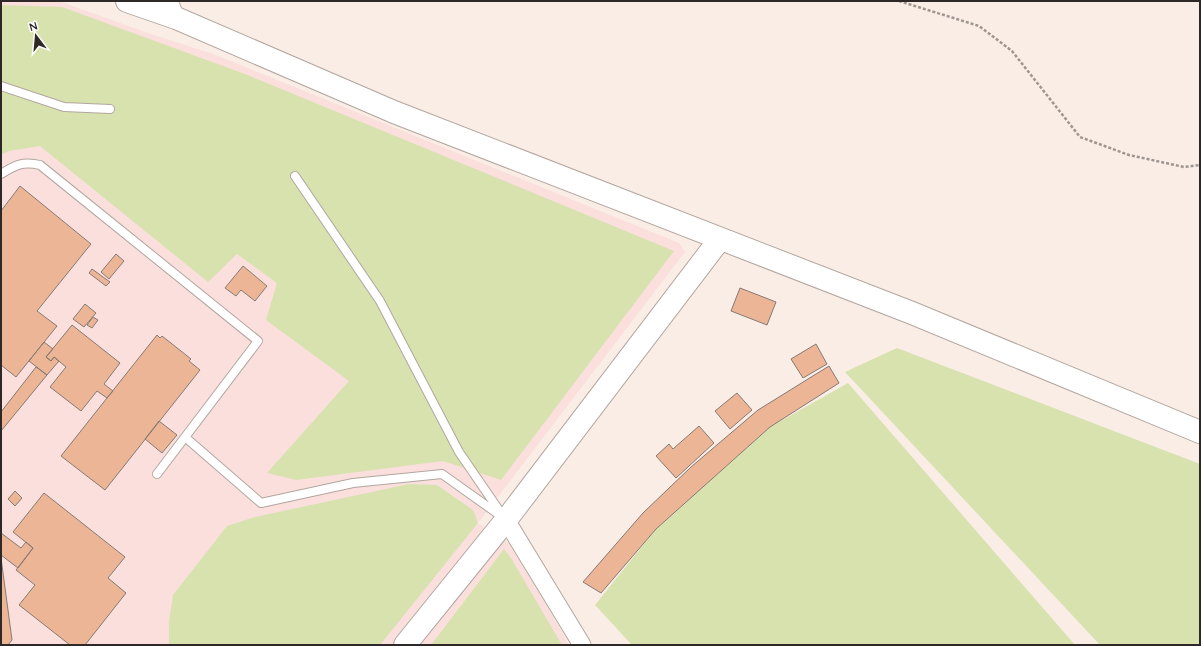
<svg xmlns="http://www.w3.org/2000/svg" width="1201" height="646" font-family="Quicksand,sans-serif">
<rect width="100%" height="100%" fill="#faede6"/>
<path fill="#fadfdd" d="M1,1H59L145,32L216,55L679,243L685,252L478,523L514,547L569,645H1Z"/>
<path fill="#d7e2af" d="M1,5L62,7L245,74L674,251L501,480L443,461L296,480L267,473L349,381L266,320L277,283L237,254L208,282L40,146L9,151L1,155Z
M897,348L1200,464V645H1100L845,372Z
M848,383L1075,645H632L595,605L656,529L770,427Z
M409,484L437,485L473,510L478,523L380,645H169V622L173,595L227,526L255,517Z
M504,549L511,558L562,645H431Z"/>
<path fill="#ecb595" stroke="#867a74" d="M20,186L91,244L37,311L57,326L16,377L1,365V211Z
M116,254L124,261L109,279L101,272Z
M243,266L267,286L255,301L241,290L236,296L225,288Z
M92,269L110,282L106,286L89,273Z
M740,288L776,302L767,325L731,311Z
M85,304L96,313L84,327L73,319Z
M93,317L98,320L92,328L87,325Z
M72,325L120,363L104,384L113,391L107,398L97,391L81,411L50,387L66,367L54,357L51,361L46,357Z
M157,335L160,338L162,336L191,359L189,361L200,370L105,490L61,456Z
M44,342L53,349L46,357L51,361L54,357L59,361L47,375L29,361Z
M816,344L827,364L803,378L791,359Z
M829,366L839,383L770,427L656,529L601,593L583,582L643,513L691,467L758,410Z
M36,367L47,375L1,431V412Z
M737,393L752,410L730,429L715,411Z
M159,421L177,435L162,453L145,439Z
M699,426L714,443L676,478L656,456L669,444L673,449Z
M15,491L22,498L15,506L8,499Z
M44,493L125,557L108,578L126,593L85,645H70L19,605L35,585L16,570L33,548L13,532Z
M1,533L21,548L26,542L33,548L18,568L1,555Z
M1,558L12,640L8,645H1Z"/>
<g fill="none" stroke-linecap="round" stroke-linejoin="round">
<defs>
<path id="lane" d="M1,86L64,107L110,109
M1,174C15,165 23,161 40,165L258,341L157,474
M295,176L380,301L459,452L505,519
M185,437L261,503L353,483L442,474L501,516"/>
<path id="street" d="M169,1L176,18
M506,520L582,645"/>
<path id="secondary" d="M127,1L176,18L394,112L912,313L1200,432
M405,645L506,520L720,239"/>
</defs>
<use href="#lane" stroke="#b2a69f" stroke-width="10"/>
<use href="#street" stroke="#b2a69f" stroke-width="19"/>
<use href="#secondary" stroke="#b2a69f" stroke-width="24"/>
<path stroke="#9e9590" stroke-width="2.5" stroke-dasharray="3 2" stroke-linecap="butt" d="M899,1L979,26L1012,51L1080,137L1129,155L1184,167L1200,165"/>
<use href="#lane" stroke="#fff" stroke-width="8"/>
<use href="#street" stroke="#fff" stroke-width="17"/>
<use href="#secondary" stroke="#fff" stroke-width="22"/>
</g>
<rect width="1201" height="646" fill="none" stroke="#2e2927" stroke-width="4"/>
<g transform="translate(36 36) rotate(344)" stroke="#ffffff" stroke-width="3" paint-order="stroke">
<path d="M0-3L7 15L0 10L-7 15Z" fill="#2e2927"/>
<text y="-6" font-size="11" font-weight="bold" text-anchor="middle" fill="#2e2927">N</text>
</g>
</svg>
